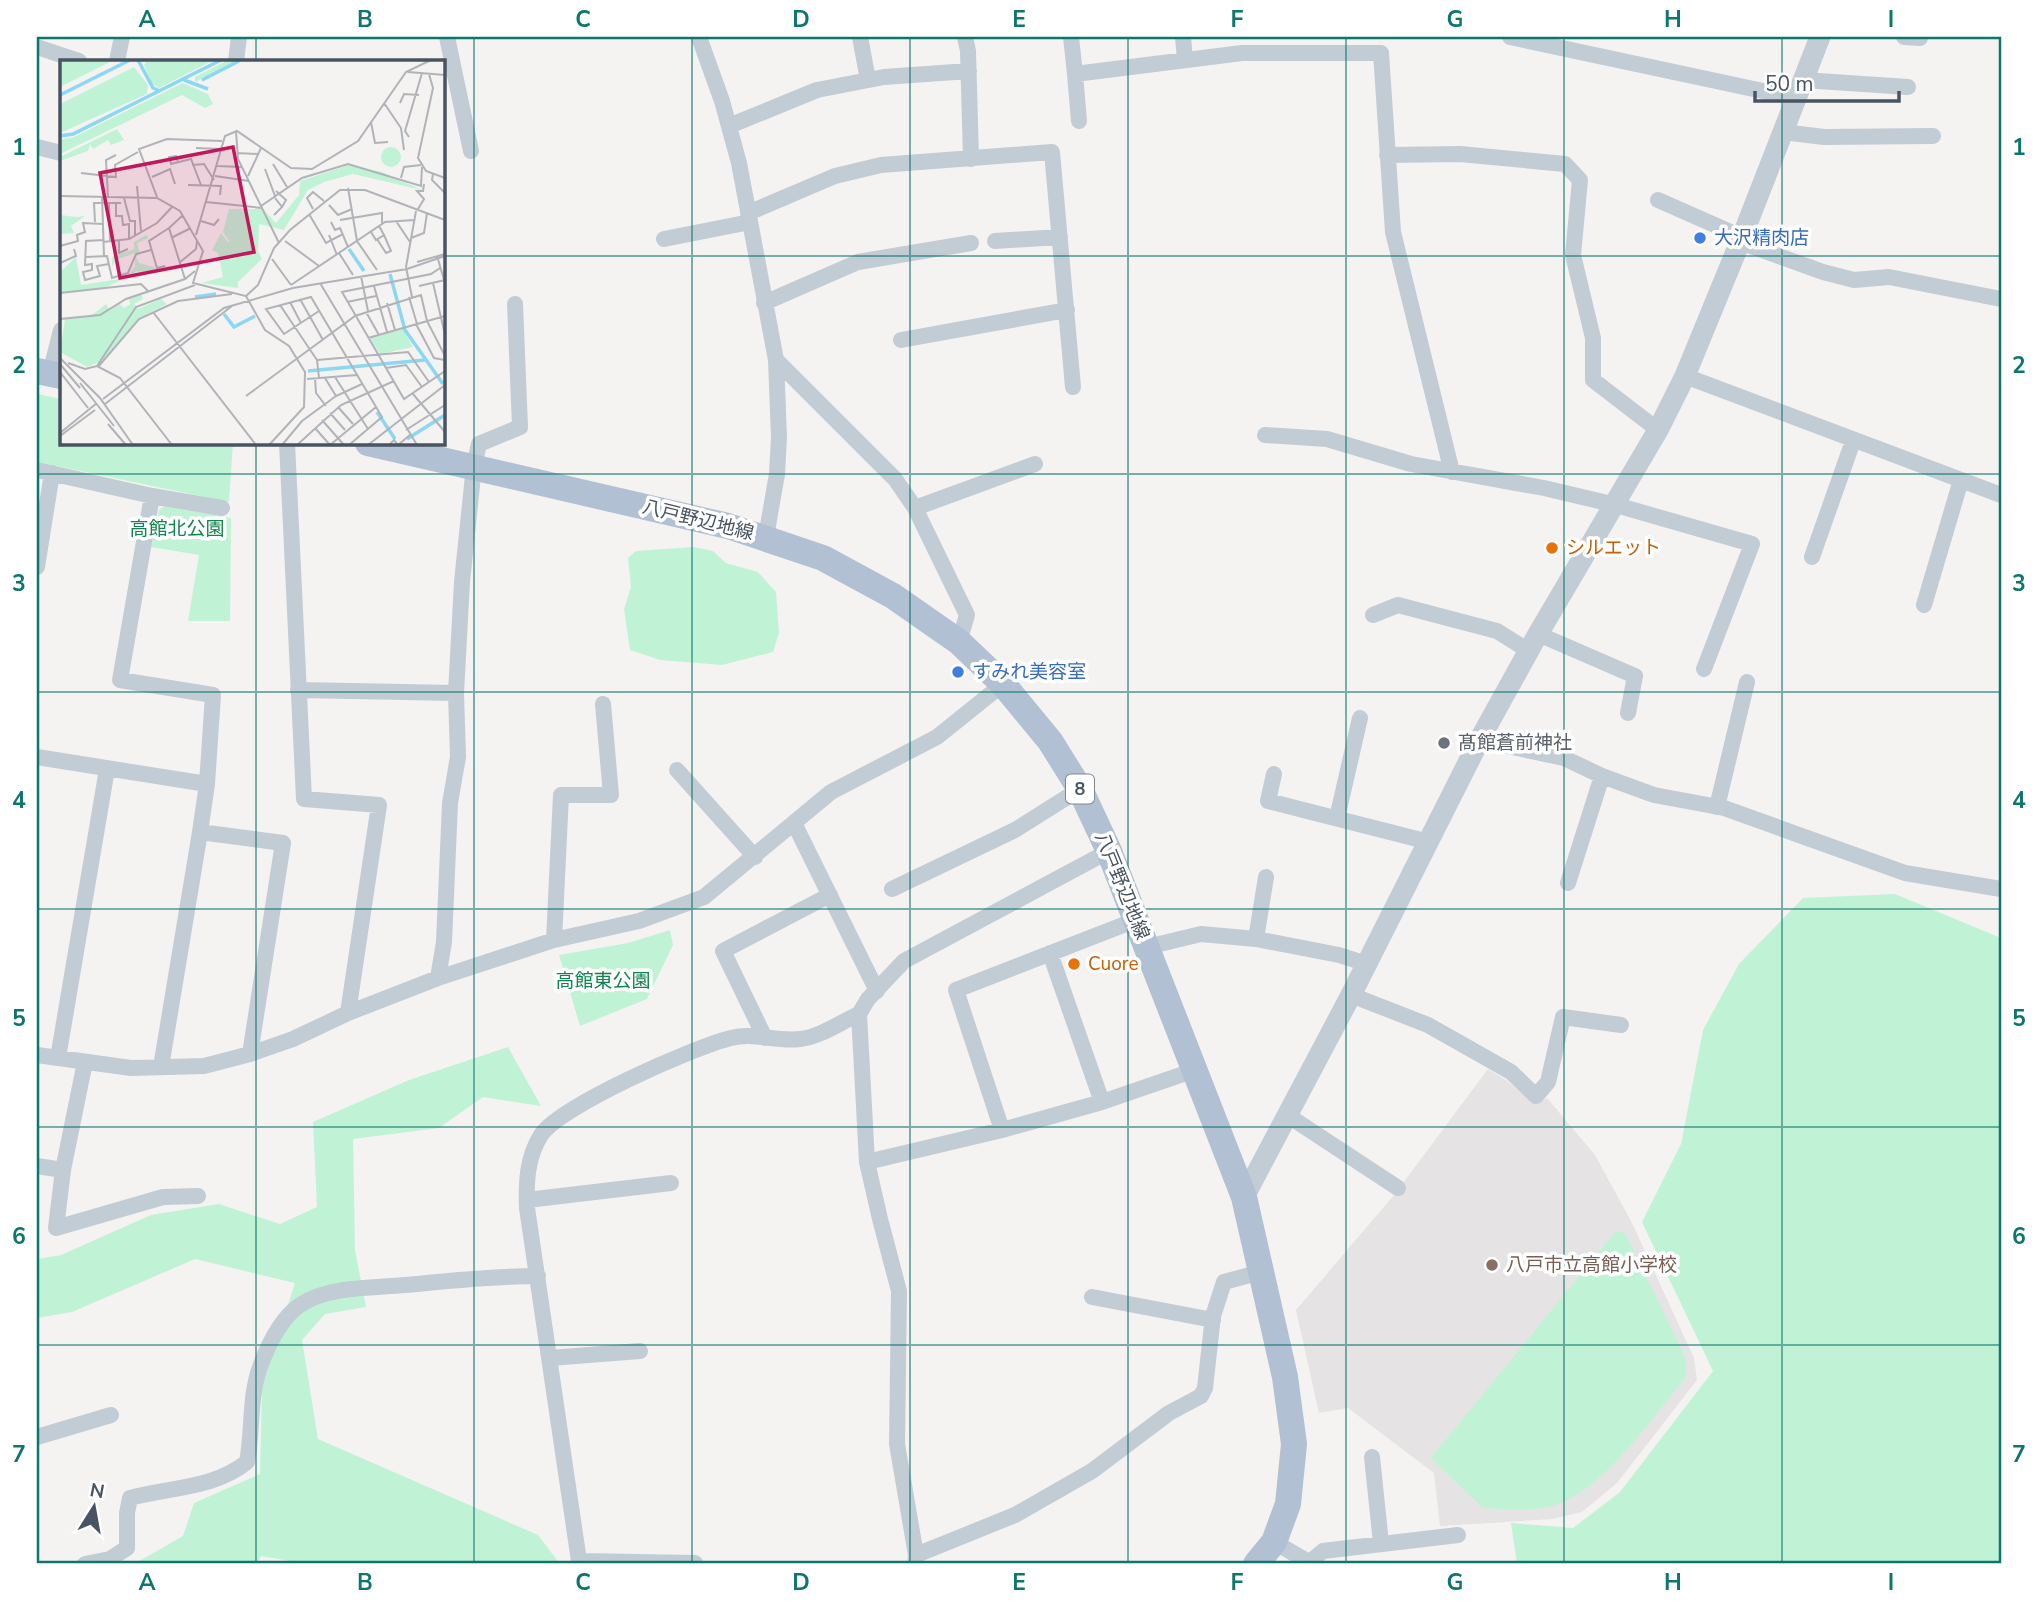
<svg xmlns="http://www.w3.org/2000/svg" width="2038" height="1601" font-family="'Nunito Sans','Noto Sans JP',sans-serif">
<rect width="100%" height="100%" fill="#f5f2f2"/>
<path fill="#e6e3e4" d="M1488,1069L1506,1080L1535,1104L1547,1098L1595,1155L1631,1221L1694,1358L1697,1380L1617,1483L1582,1512L1552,1519L1440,1526L1434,1473L1348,1408L1319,1413L1296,1310L1394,1195Z"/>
<path fill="#c0f3d6" d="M37,394L61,399V443H233L229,502L37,462Z
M165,505L231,518L230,621H188L199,555L151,547L159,510Z
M694,547L713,551L726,563L758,572L776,592L779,633L773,652L722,665L660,660L630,650L624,609L631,587L628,558L636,551Z
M1895,894L2001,938V1564H1517L1511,1523L1573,1528L1620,1492L1713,1371L1642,1222L1681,1144L1703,1030L1739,964L1803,898Z
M670,930L673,945L647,999L580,1026L559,955L628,943Z
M508,1047L541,1106L483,1097L439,1128L353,1139L355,1250L366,1307L325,1314L302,1340L318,1439L538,1535L560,1564H307L261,1556L257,1564H134L183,1536L194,1503L260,1474L262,1383L295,1283L195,1259L72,1312L37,1318V1259L61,1255L151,1215L219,1204L280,1224L317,1207L313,1122L409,1080Z
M1616,1231L1625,1233L1686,1359L1685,1378C1651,1419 1598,1500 1543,1508C1524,1511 1503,1509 1483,1508L1431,1458Z"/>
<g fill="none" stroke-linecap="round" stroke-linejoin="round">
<path stroke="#c2ccd4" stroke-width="16" d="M447,37L471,151
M699,37L722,101L739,163L776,360L779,437L777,474L766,537
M860,37L868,80
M965,37L968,51L971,159
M1071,37L1075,74L1242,53H1381L1393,232L1452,472
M1183,37L1185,60
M1510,37L1796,98
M1904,37L1920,38
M37,47L79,61
M117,61L122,37
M236,61L239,37
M1075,74L1079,121
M1803,80L1908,87
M729,126L817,90L884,77L969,71
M1783,132L1824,137L1933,136
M37,147L61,153
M1387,155L1460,154L1565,164L1580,180L1573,255L1593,338V380L1658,430
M1658,200L1742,237
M748,213L835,176L881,165L1052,152L1073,387
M664,239L750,222
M995,241L1060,237
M1740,242L1823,272L1854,280L1889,277L2001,299
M764,303L858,262L971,243
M901,340L1067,310
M776,360L895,479L915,508L967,615L959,642
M50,374L61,330
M1685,376L2001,495
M1265,435L1327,439L1411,464L1544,488L1616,505L1752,544L1704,669
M287,443L304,799L379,805L348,1013
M37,470L152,496L222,508
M152,496L120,680L213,695L207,784L200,832L283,843L250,1054
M915,508L1035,464
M1812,557L1853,441
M37,567L52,473
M1924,605L1961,480
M1373,615L1398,605L1497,631L1529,651
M1538,634L1635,676L1628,713
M298,690L456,693
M1481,737L1498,744L1564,758L1602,776L1654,795L1724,808L1905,873L2001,889
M37,757L207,784
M677,770L755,857
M1274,774L1268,801L1429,842
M1717,807L1747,682
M1337,818L1360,718
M794,823L877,991
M1568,883L1602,776
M892,889L1015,830L1080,789
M1256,939L1266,877
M554,940L561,795H611L603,704
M1147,947L1201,934L1256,939L1339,955L1367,964
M1050,953L1102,1102
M438,978L444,942L450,803L458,757L456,693L462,582L474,466L479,444L520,427L515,304
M1351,995L1428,1025L1511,1072L1536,1096L1548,1082L1563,1017L1621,1025
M765,1038L723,951L830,895
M37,1055L131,1068L204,1066L250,1054L293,1039L348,1013L438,978L554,940L639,921L704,897L831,792L937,737L1003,684
M58,1058L107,769
M85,1062L63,1170L56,1228L163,1197L198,1196
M161,1067L200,832
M1287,1115L1398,1188
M1002,1130L956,990L1136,920
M867,1162L1002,1130L1102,1102L1195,1070
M37,1166L63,1170
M527,1200L671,1183
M1092,1297L1213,1320
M550,1358L640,1351
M37,1437L111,1415
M1372,1457L1381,1543
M1274,1542L1312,1564
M916,1555L1015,1515L1092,1471L1169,1413L1201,1396L1205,1388L1213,1316L1224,1282L1261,1272
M1310,1562L1323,1551L1458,1535
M695,1563L579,1561L527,1208C526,1182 527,1157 541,1135C560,1106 694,1047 731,1038C754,1032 776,1042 800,1039C820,1037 841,1022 859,1014
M85,1564L110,1559L127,1548V1513L130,1498C170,1487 213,1489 247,1462C253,1431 249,1397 260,1367C268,1345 280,1319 300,1305C328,1286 373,1288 405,1285C449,1281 493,1276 538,1276
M915,1564L916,1555L897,1444L899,1291L880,1219L867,1162L859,1014L868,999L904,961L1109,851"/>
<path stroke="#c2ccd4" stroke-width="21" d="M1244,1197L1351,995L1481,737L1538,634L1658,430L1685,376L1742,237L1820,37"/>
<path stroke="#b1c0d2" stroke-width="26" d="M37,371L61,376
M368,443L728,526L823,558L893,596L959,642L1003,684L1050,741L1080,789L1109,851L1244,1197L1285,1377L1294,1444L1288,1504L1274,1542L1256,1564"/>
</g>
<path fill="none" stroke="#0f766e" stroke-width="2" stroke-opacity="0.55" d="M256,37V61M474,37V1564M692,37V1564M910,37V1564M1128,37V1564M1346,37V1564M1564,37V1564M1782,37V1564M37,256H61M443,256H2001M256,443V1564M37,474H2001M37,692H2001M37,909H2001M37,1127H2001M37,1345H2001"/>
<g fill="#3f7fe0" stroke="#fff" stroke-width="2.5">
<circle cx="1700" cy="238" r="7"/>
<circle cx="958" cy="672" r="7"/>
</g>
<g fill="#e8710a" stroke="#fff" stroke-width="2.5">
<circle cx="1552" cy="548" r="7"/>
<circle cx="1074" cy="964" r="7"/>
</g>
<circle fill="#6b7280" stroke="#fff" stroke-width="2.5" cx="1444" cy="743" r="7"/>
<circle fill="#8d6e63" stroke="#fff" stroke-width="2.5" cx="1492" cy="1265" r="7"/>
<g text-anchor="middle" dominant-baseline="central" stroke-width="7" stroke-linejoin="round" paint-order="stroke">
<rect fill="#fff" stroke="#7f8790" stroke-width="2" x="1066" y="774.5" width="28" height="29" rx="5"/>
<g font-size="18" font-weight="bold" fill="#485461">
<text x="1080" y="789">8</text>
</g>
<g font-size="19" fill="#366cbe" stroke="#fff" text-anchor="start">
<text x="1714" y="238">大沢精肉店</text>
<text x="972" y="672">すみれ美容室</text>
</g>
<g font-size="19" fill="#485461" stroke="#fff">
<text transform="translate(698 520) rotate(14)">八戸野辺地線</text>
<text transform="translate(1122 886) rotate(68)">八戸野辺地線</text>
</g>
<g font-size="19" fill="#118450" stroke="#fff">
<text x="177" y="529">高館北公園</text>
<text x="603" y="981">高館東公園</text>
</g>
<g font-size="19" fill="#c56008" stroke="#fff" text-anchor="start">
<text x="1566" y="548">シルエット</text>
<text x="1088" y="964">Cuore</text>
</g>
<g font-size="19" fill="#5b616d" stroke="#fff" text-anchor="start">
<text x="1458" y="743">髙館蒼前神社</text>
</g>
<g font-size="19" fill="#785e54" stroke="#fff" text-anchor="start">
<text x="1506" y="1265">八戸市立高館小学校</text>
</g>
</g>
<g transform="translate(60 60)">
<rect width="385" height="385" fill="#f5f2f2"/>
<path d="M0,0H54L0,27ZM154,0L99,28L92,24L84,5L87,0ZM168,0L180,2L135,22V17ZM74,7L88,25L87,34L0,73V44ZM123,23L148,34L153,44L145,48L122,35L0,94V80L14,77ZM57,69L64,80L51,85L48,80L33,89L30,84L28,91L0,101V97ZM321 97a10 10 0 1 1 20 0a10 10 0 1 1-20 0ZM289,105L322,112L362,130L293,114L264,122L248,130L224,170L199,164L198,191L202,199L178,222V228L141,223L163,217L158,193L152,190L161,173L168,182L159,193L169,181L163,172L169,149H203L216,163L239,135L240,121ZM0,155L16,157L25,156L11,166L14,173L0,174ZM86,175L89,178L77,183L80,194L76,197L79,203L94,207L98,213L77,211L67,217L75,206V193L56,200L52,207V197L74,189V182ZM16,197L21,225L66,218L45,228L2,232L0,212ZM81,233L83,239L74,244L78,249L101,239L107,244L79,258L44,300L27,307L0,292L5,259L32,255L46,244L50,250L60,244L64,248L70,244L69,238ZM343,269L353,287L320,294L310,278Z" fill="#c0f3d6"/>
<path fill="none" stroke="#8ad8f3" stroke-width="3.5" d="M78,0L93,28L100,31M124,20L148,29M142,20L179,1M0,35L70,0M0,76L13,74L161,0M289,189L304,211M330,214L345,270L383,324M135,237L156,234M164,254L174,267L195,256M248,311L365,300M317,352L335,379M347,379L385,355"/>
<path fill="none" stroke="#b0b3b8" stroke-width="2" d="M348,12L385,15M369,14L373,28L358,98L366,111L385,118M324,43L341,68L344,90M340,43L344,34L359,35M311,62L315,83L328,82M176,71L178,99L219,183M349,77L345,71L362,13M136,88L160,89M177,93L198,94M118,102L116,96L109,97L111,104L131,99L141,125M213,104L227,127M132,105L144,104L154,120M157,106L182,107M205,109L215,136M21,113L56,117L55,105L78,92M373,114L372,120L385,133M155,116L189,121M188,116L201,88M92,117L110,109L115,124M341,118L344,107L361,105M128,125L161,126L160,135M77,126L81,171M288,128L297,181L317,210M216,131L226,140L222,147M0,136L97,138L120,151L143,191L133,223L186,236L205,270L229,286L245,312L244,347L209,385M42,136L44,196M48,137L46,100L56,95M97,137L79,89L107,79L162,81M64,138L70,161H75V175M146,142L202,148M49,143L50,182M56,143V156H62L63,165L69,164V178M269,145L278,155L292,149M201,146L242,118L288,104L361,126L362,107M253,149L247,138L253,132L264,141M358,149L364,139L357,131H363L364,124M249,154L266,183L283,174M214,155L222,147L215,138M122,156L109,168L125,219M280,160L322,153V164M141,161L154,165L159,159M336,161L350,182M35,162L34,143H61M271,162L275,170L280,168L288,187M311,172L316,180L324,175L319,166M136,175L165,76L177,71L231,108L252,109L298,81L346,12L371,0M269,175L277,195M111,178L131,168M351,178L364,173L367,153M317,179L326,193L331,191L324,175M43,180L26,181L25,205L32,204V210L23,212L25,220L40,216L37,206L49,204M59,181V193L68,189M225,181L259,206M43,182L69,179L97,163L113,146M0,186L18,181L17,175L25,172L23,163L43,164M279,193L293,215M377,196L385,223M26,197L47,196L52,218L68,213L76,194L91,190M212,199L231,225M357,202L385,194M0,203L16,196L14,189M119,203L136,189L137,181M105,206L97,208L89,181L109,168M380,208L371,214L282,232L344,339L385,311M301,216L308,251M260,223L357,385M373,223L385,275M231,225L325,162L354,160M314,226L327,272M359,226L385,220M0,233L81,224L88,231M186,236L198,225L214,188L230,170L280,130H305L385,160M349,237L357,264M352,237L346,207L356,151M240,239L263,280M230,242L241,263M287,242L316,236M327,243L335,270M220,245L257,300L259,318M259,251L224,274L206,249L251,237L322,357L289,385M93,252L196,385M306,252L319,275M0,259L40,255L66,239L125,219L135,211M356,264L374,298L385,300M308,278L385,256M0,298L40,338L73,385M257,300L348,292L369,322M8,303L25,309L37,306L60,318L112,385M0,304L20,328M37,306L76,247L135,225M38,307L79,259L118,241L172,234M326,308L346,305L362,327M0,312L28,348M275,317L308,369M255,318L256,333L266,346M265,318L276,336M247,319L297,315M20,323L54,366M353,334L385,372M186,336L295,256L361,235L367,261L385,296M43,339L164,248L233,228L347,209L385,196M45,344L172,246M278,347L293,364M270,353L285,370M262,360L284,385M48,364L66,385M255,368L270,385M346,370L385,345M0,373L37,343M0,376L35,350M222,385L242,361L276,336L302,324M237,385L281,345L334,321M270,385L316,347M308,385L385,325M329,385L334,380L338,385L350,375"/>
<path fill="#c2185b" fill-opacity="0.15" stroke="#c2185b" stroke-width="3.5" d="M173,87L194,192L60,218L40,113Z"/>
<rect width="385" height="385" fill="none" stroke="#485461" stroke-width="3.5"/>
</g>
<rect width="2038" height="1601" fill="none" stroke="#ffffff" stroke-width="77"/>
<g transform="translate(94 1507) rotate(11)" stroke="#ffffff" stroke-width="5" paint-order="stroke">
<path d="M0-5L12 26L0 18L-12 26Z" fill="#485461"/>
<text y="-10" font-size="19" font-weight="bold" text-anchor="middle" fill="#485461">N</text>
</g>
<path d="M1755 91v10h144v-10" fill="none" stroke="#485461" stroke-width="3.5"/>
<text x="1765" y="91" font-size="21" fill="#485461" stroke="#ffffff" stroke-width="5" paint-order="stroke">50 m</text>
<rect x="38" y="38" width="1962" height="1524" fill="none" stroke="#0f766e" stroke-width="2.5"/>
<g font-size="23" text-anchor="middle" font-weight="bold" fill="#0f766e">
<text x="147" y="27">A</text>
<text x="365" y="27">B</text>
<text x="583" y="27">C</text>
<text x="801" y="27">D</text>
<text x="1019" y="27">E</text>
<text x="1237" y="27">F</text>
<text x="1455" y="27">G</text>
<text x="1673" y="27">H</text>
<text x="1891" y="27">I</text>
<text x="19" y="155">1</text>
<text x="2019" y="155">1</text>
<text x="19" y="373">2</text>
<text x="2019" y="373">2</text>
<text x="19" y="591">3</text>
<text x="2019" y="591">3</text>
<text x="19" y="808">4</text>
<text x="2019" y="808">4</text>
<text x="19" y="1026">5</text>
<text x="2019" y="1026">5</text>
<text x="19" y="1244">6</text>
<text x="2019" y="1244">6</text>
<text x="19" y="1462">7</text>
<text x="2019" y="1462">7</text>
<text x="147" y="1590">A</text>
<text x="365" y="1590">B</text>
<text x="583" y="1590">C</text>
<text x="801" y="1590">D</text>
<text x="1019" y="1590">E</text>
<text x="1237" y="1590">F</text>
<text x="1455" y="1590">G</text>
<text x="1673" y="1590">H</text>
<text x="1891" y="1590">I</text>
</g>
</svg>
